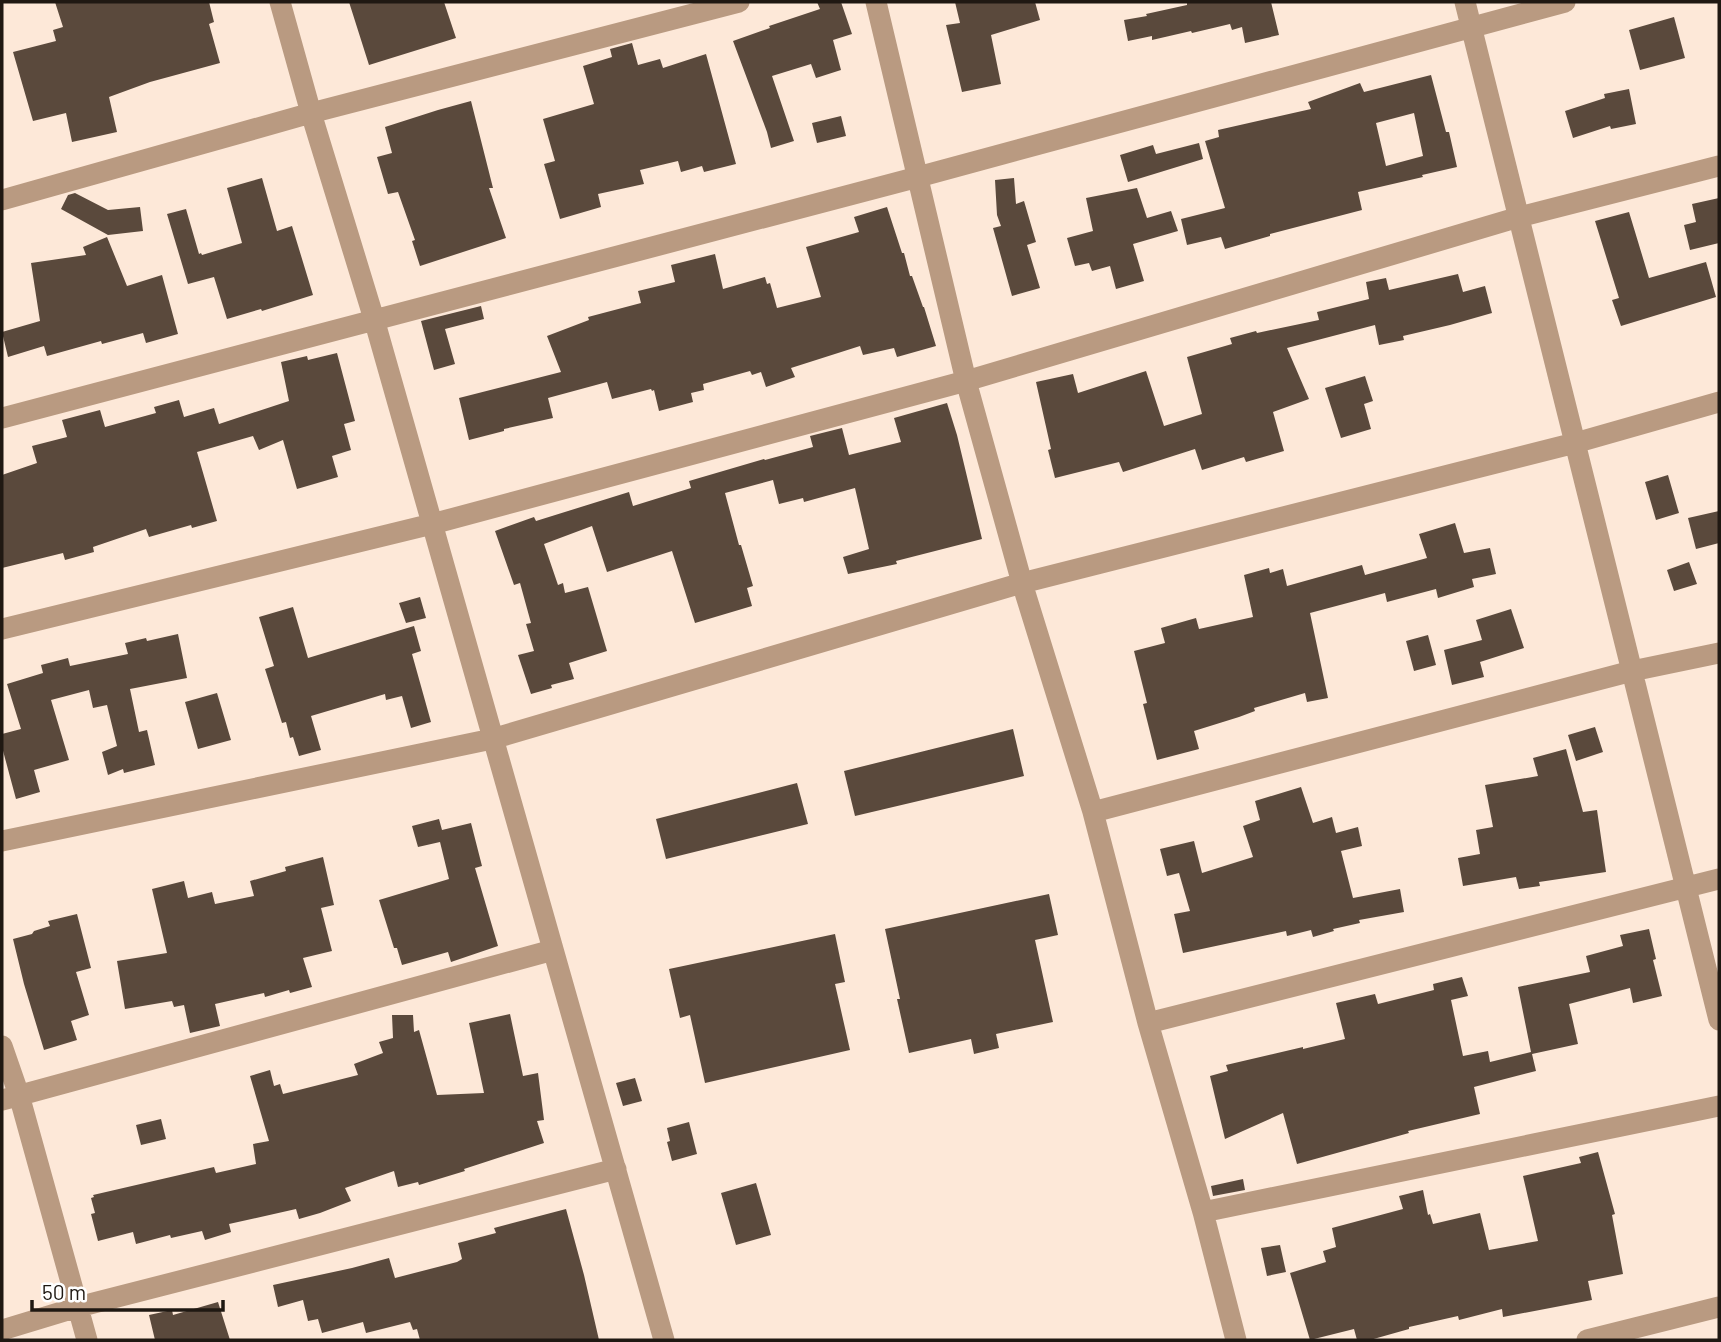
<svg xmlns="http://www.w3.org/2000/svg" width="1721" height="1342" font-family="Barlow,sans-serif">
<rect width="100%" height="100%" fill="#fde8d8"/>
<path fill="#5a493c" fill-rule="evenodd" d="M55,2H209L214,22L209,24L220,63L150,82L109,97L117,132L72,142L66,113L33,121L13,52L56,41L53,30L63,27Z
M349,2H444L456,38L369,65Z
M817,2H841L852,34L833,40L841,70L816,78L811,64L772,76L794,141L771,148L767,132L733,41L770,28L769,26L820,9Z
M955,2H1035L1040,20L991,35L1001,84L962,92L946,25L960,23Z
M1187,2H1271L1279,35L1245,43L1242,27L1232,30L1230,24L1192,33L1191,31L1152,40V36L1128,41L1124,20L1147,16L1146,14L1187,5Z
M1674,17L1685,58L1640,70L1629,30Z
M632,43L638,65L660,59L663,68L706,54L736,164L704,172L702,166L681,172L678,161L640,170L644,184L598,194L601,207L560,219L544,164L555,161L543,119L594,104L583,66L612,57L610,49Z
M1431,75L1446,132H1449L1457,167L1422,175L1423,177L1358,192L1362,210L1270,234V236L1225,249L1221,237L1187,245L1181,219L1225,208L1205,141L1219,137L1218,130L1311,109L1308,102L1360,83L1364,92ZM1414,113L1423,156L1386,166L1376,123Z
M1629,89L1636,124L1611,129L1610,126L1573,138L1565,111L1605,98L1604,94Z
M471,101L493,188H489L506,238L420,266L412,241L415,240L398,192L388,194L377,157L392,153L385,127L438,110Z
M841,116L846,136L817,143L812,123Z
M1199,143L1203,159L1128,182L1120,155L1153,145L1156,154Z
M262,178L277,231L292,226L313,295L262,311L261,309L227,319L214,277L188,284L167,214L186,209L199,254L201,253L202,255L242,243L227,188Z
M1014,178L1016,204L1024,201L1036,242L1027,245L1040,288L1012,296L993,228L1001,226L997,215L995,180Z
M1137,188L1147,218L1171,211L1178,231L1133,244L1144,281L1116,289L1110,266L1092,271L1089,263L1075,266L1067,238L1093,231L1086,198Z
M75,193L108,210L140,207L143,231L108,235L61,209L68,195Z
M1719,198V243L1690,250L1684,225L1696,222L1692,204Z
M887,207L902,253H904L910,276H912L923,307H924L936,346L897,357L894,348L863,355L860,346L791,368L795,377L766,387L761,372L752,375L750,371L703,384L704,390L691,393L693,402L659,411L654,390L652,391L651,389L612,399L607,382L548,398L553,418L504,429V431L469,440L459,398L561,372L547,336L589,320L588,317L641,303L638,291L675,282L671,265L715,254L723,289L765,277L767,284L770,283L777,308L821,297L806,247L859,232L854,217Z
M1629,212L1649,278L1706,262L1716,297L1621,326L1612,300L1619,298L1595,221Z
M107,237L127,286L162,275L178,334L146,343L143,333L102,344L101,341L47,356L44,346L8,357L2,332L40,321L31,263L86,255L83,247Z
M1458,274L1463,292L1485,286L1492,313L1450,325L1403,336L1404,340L1379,345L1375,325L1287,348L1309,399L1273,412L1284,451L1246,462L1244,457L1202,470L1195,449L1123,472L1119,462L1055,478L1048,450L1051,449L1036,382L1073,374L1078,393L1146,371L1164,426L1202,414L1187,357L1232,344L1230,338L1256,331L1257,333L1319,320L1317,312L1369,299L1366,282L1386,278L1389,290Z
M481,306L484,319L445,329L455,364L434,370L421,321Z
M337,353L355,421L344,424L351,450L332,456L338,477L297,489L283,440L259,450L253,436L197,452L217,521L192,528L191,525L149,537L146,529L93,547L94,552L65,560L63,553L2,568V475L37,463L32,446L67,437L62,420L100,410L105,427L156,413L154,407L179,400L184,417L214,408L219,424L289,401L281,362L307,356L308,360Z
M1365,376L1373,401L1364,404L1371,429L1341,438L1325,388Z
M947,403L957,435L982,539L896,561L897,564L848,574L843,557L869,549L855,488L804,502L803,498L779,504L773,480L725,493L739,545H741L753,586L747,588L752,606L695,623L672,551L607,572L592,526L544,544L558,585L563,583L565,593L588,587L607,651L569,663L574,679L551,685L552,688L531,694L518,655L534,651L526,624L531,623L520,583L514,585L495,531L534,517L536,521L629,492L633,506L691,488L689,481L764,459L765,460L813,447L810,436L842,428L849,455L901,442L894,418Z
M1668,475L1679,513L1656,520L1645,482Z
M1719,511V543L1696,549L1688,518Z
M1455,523L1464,553L1490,548L1496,574L1472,579L1474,587L1438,598L1436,589L1387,602L1385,593L1310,613L1328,698L1307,702L1305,693L1254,708L1255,711L1239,717L1194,731L1199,749L1157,760L1143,704L1147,703L1134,651L1165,643L1161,628L1196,618L1199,629L1253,617L1244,575L1269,568L1270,573L1283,569L1287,586L1362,565L1365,575L1427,558L1419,534Z
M1689,562L1697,584L1674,591L1667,570Z
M420,597L426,618L406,623L399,603Z
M293,607L308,658L414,626L421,651L412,654L431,722L411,728L402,696L386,700L385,694L311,716L321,750L299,756L293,737L290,738L286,722L282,723L265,669L274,666L259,617Z
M1511,609L1524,648L1480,662L1484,677L1452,685L1444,650L1482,640L1476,620Z
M178,634L187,678L130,689L139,732L147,730L155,765L124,773L123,769L108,775L102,752L117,746L107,705L93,708L89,690L51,700L69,760L34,770L40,792L16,799L2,747V734L21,729L7,684L43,673L41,665L68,658L70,666L128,654L125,643L146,638L147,641Z
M1428,635L1436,665L1414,671L1406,641Z
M217,693L231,740L198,749L185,702Z
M1595,727L1603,752L1576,761L1568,735Z
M1013,729L1024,776L855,816L844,771Z
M1566,749L1583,812L1597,810L1606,872L1539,882L1540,886L1519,889L1516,877L1463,886L1458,858L1480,854L1476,830L1493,827L1485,785L1538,776L1533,758Z
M797,783L808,824L666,859L656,819Z
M1301,787L1313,823L1332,817L1336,833L1358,827L1362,846L1341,851L1353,898L1400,889L1404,912L1359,920L1360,923L1333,929L1334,931L1313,937L1311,930L1287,936L1286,931L1183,953L1174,914L1190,911L1179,873L1167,876L1160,849L1194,841L1202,873L1253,857L1243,826L1260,820L1255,801Z
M439,819L442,830L471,823L482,866L475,868L498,946L451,962L448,952L402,965L397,948H394L379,900L449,879L440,842L418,847L412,826Z
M323,857L334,905L321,908L332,951L303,958L312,987L290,993L289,990L265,997L264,993L215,1004L220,1026L190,1033L184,1005L174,1007L172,1001L125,1009L117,961L167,953L152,889L184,881L188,898L212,892L215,904L254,896L250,881L286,871L285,867Z
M1049,894L1058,935L1035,940L1053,1022L996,1034L999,1048L974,1054L971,1039L909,1053L897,999H900L885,929Z
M77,914L91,968L76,972L89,1015L71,1021L77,1040L44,1050L24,984L13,939L32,934L34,931L50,926L48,921Z
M1649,929L1656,959L1653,960L1662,996L1633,1003L1630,988L1569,1004L1578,1044L1532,1054L1536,1071L1474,1087L1480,1114L1408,1131L1409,1133L1297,1164L1283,1113L1225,1139L1210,1076L1228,1071L1226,1065L1303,1047V1049L1345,1039L1336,1003L1375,994L1378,1004L1434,990L1433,984L1462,977L1468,996L1451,1000L1463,1056L1488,1051L1490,1062L1531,1052L1518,987L1590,972L1586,956L1623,946L1620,935Z
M835,934L845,982L835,984L850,1050L705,1083L690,1015L680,1018L669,969Z
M510,1014L523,1076L538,1073L544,1120L537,1121L544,1143L464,1169L465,1171L419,1185L418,1182L398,1187L394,1171L345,1188L351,1201L320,1213L299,1219L296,1209L229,1224L231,1232L205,1240L202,1231L171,1238L170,1235L136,1244L133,1232L98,1241L91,1214L95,1213L91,1198L94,1197L93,1195L214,1167L216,1173L256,1164L253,1144L269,1141L250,1076L270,1070L274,1086L280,1084L283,1094L358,1075L354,1064L383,1053L379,1042L393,1038L392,1015H413L414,1032L419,1030L437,1095L484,1093L469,1023Z
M635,1078L642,1101L623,1106L616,1083Z
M161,1119L166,1139L141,1145L136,1125Z
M689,1122L697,1154L672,1161L667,1142L670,1141L667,1128Z
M1598,1152L1615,1214L1612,1215L1623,1274L1588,1281L1592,1300L1503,1317L1502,1309L1459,1320L1458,1316L1409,1327V1329L1370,1340H1357L1354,1329L1310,1340L1290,1273L1326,1262L1323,1251L1336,1247L1332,1228L1403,1209L1399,1196L1423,1190L1428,1215L1430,1214L1433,1224L1480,1213L1489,1250L1538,1241L1523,1176L1581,1163L1579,1157Z
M1243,1179L1245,1190L1213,1196L1211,1186Z
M756,1183L771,1235L736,1245L721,1193Z
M566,1209L584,1275L599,1340H420L417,1329L413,1330L410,1322L366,1333L363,1322L322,1333L318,1319L308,1321L303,1300L278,1307L273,1285L352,1268L389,1258L395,1278L457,1262L462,1259L458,1243L496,1233L494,1228Z
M1280,1245L1286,1272L1267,1276L1261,1248Z
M218,1302L230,1340H155L149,1315L172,1310L173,1315Z"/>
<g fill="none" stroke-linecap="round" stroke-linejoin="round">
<path stroke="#b99a81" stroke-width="21" d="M280,2L311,113L374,319L664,1340
M876,2L966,381L1022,583L1093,812L1148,1023L1203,1212L1236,1340
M1465,2L1719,1020
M2,200L311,113L739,2
M2,418L918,177L1565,2
M2,629L432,524L966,381L1519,217L1719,166
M1093,812L1632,671L1719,653
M2,841L492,739L1022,583L1575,443L1719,402
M1148,1023L1719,879
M2,1046L19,1095L87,1340
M2,1100L553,950
M1203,1212L1719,1106
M2,1330L78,1307L616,1169
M1587,1340L1719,1307"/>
</g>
<rect width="1721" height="1342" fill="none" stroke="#1f1812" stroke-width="7"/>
<path d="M32 1300v10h191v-10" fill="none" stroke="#1f1812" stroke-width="3.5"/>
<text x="42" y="1300" font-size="21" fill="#1f1812" stroke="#ffffff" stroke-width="5" paint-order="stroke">50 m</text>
</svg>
